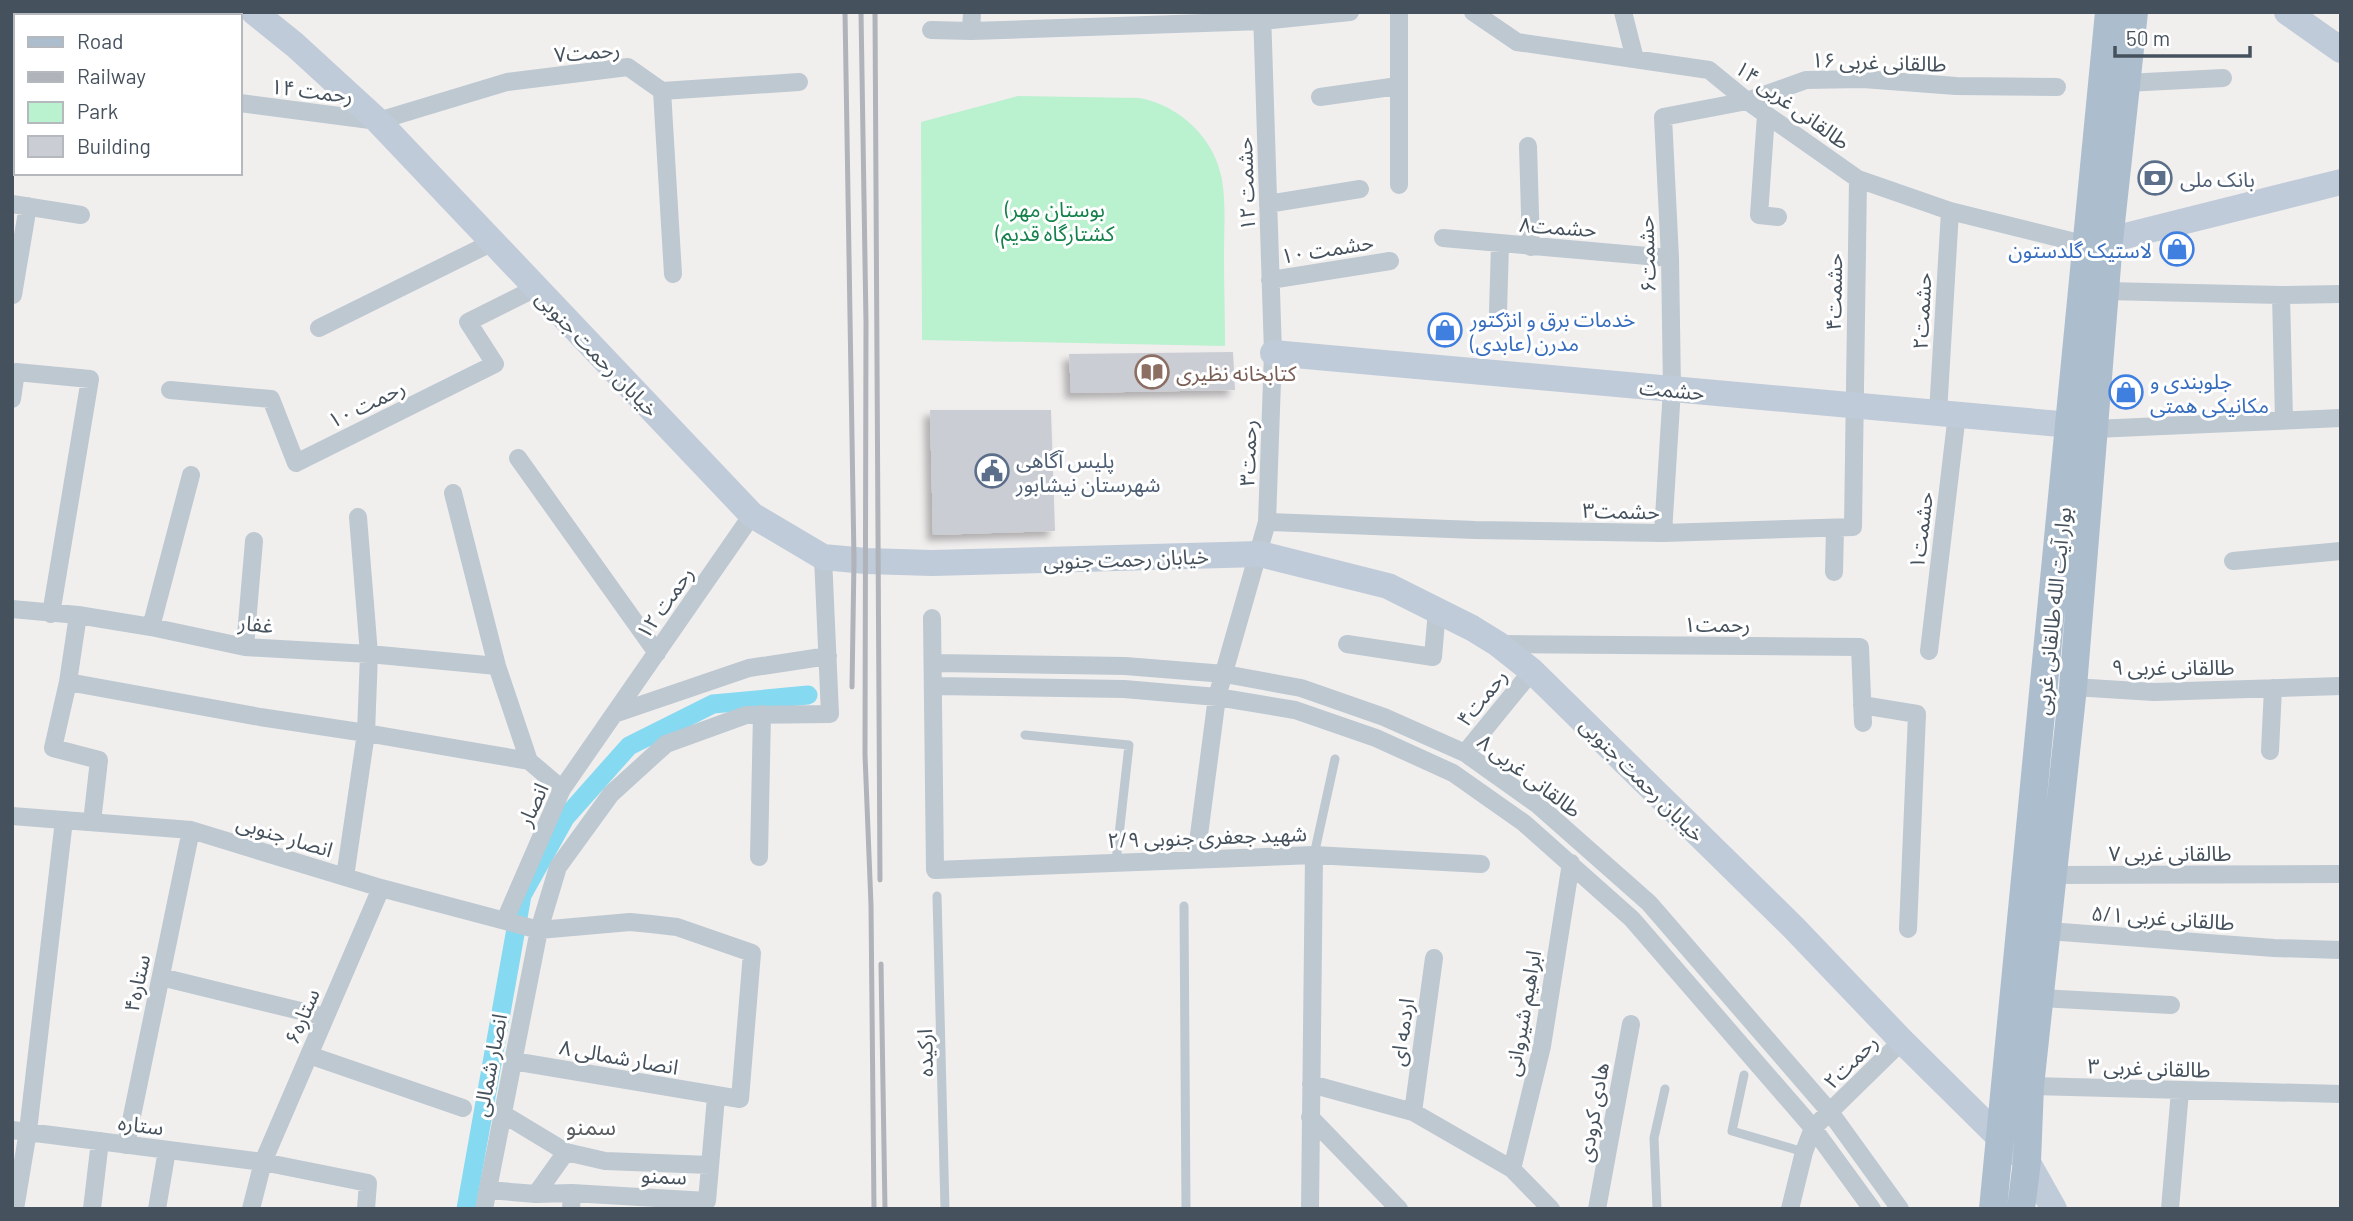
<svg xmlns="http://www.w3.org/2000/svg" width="2353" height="1221" font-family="Barlow,'Noto Sans Arabic',sans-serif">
<defs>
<filter id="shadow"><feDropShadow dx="-6" dy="6" stdDeviation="3.5" flood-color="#0004"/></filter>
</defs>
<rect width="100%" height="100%" fill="#f1eeee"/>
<path fill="#baf1cf" d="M1018,96L1139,98C1179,105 1215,138 1222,180C1226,204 1224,230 1224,255C1224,285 1225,316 1225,346L922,340L921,122Z"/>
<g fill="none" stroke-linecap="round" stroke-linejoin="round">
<path stroke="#85d9f0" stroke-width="19" d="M466,1209L522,895L565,818L629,746L713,704L808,695"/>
</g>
<path fill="#cacdd3" filter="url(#shadow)" d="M1233,352L1235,390L1071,393L1069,354Z
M930,410H1051L1055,531L933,535Z"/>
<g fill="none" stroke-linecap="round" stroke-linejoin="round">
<path stroke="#bdc8d1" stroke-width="9" d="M1025,735L1129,745L1116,862
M1314,855L1335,759
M937,896L945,1209
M1184,906L1186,1209
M1744,1075L1732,1131L1804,1152
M1657,1209L1654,1138L1665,1089"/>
<path stroke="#bdc8d1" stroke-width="18" d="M131,12V16
M1473,12L1517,42L1709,70L1747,101L1858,179L1950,211L2087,245
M1623,12L1635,59
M931,30L971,31L1262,21L1350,12
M971,31L972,12
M12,82H16
M2126,83L2223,78
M662,91L673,274
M1320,97L1398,86
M240,103L378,121L507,82L628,67L662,91L799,82
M1766,115L1759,215L1778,217
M1528,146L1531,247
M1399,185V12
M12,204L81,215
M1268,204L1360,189
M1443,238L1670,258
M1270,280L1390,261
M2105,291L2281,295L2341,294
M13,295L28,206
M2281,295L2284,420
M1498,312L1500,245
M319,328L493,242
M170,390L271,399L296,463L495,364L468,322L536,288
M12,399L16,372L90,379L51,614
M1938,413L1950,211
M2095,429L2341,418
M518,458L657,653
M453,493L497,666L529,761L562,789
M358,517L369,654L366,733L529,761
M1267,522L1475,530L1663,533L1853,527L1858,179
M1663,533L1672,389L1670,258L1663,117L1747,101L1806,80L1863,79L1956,86L2057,87
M2233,561L2341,551
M1834,572L1835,528
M12,609L78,615L151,627L245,647L369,654L497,666
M78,615L68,682L260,717L366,733L345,877
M932,618L935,870L1314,855L1481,864
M151,627L191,475
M1347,644L1433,657L1437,610
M1498,644L1860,647L1863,723
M245,647L254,541
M1929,651L1957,414
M934,663L1125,666L1225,674L1301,688L1384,717L1465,753L1538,805L1649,903L1830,1112L1900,1209
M68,682L53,748L99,760L92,822
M934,686L1124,689L1217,697L1295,710L1376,738L1453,773L1524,823L1632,919L1813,1128L1872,1209
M2073,687L2154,692L2341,686
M1862,705L1917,714L1908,929
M614,714L749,668L828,656
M2270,751L2273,688
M1465,753L1532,671
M12,816L191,830L381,888L539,930L630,922L651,924L677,927L752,953L740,1099L513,1061
M759,857L762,714
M1196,858L1217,697L1267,522L1273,353L1262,12
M2053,875L2341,874
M505,920L562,789L752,515
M2048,931L2274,948L2341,950
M161,977L325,1017
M2040,998L2171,1005
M309,1055L463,1108
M1311,1084L1413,1112L1512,1169L1551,1209
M2030,1086L2341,1094
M1413,1112L1434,958
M503,1114L566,1152L605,1161L710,1165
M1310,1117L1399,1209
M12,1130L263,1162L368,1183L366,1209
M126,1145L191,830
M566,1152L536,1194L572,1193
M1512,1169L1542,1046L1571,863
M488,1190L536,1194
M15,1209L28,1131L64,820
M92,1209L100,1141
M157,1209L167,1150
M251,1209L263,1162L381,888
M484,1209L539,930L558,867L611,794L666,744L746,715L830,714L823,557
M571,1209L572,1193L707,1201L716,1097
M1310,1209L1314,855
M1597,1209L1631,1024
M1790,1209L1804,1152L1813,1128L1902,1041
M2170,1209L2180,1091"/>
<path stroke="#bfcbd8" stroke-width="26" d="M254,12L295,45L378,121L752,515L823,557L866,561L932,563L1260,554L1388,586L1472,628L1498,644L1532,671L1793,927L1902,1041L1999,1137L2027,1161L2054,1209
M2287,12L2341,50
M2089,245L2341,182
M1273,353L2071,425"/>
<path stroke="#acbdce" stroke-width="28" d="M1993,1209L2109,12
M2021,1209L2027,1161L2030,1086L2073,687L2109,241L2134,12"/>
<path stroke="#b0b3b9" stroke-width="5" d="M845,12L854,560L852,687
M861,12L866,323L865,755L871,905L874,1209
M875,12L880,880
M881,964L885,1209"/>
</g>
<defs>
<symbol id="bank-ring" viewBox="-11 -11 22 22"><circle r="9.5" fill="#fff" stroke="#5c6f8a" stroke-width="1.5"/><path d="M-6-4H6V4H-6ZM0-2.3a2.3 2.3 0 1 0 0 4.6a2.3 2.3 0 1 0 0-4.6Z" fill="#5c6f8a"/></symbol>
<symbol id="shop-ring" viewBox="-11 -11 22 22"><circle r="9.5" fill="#fff" stroke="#3f7fe0" stroke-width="1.5"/><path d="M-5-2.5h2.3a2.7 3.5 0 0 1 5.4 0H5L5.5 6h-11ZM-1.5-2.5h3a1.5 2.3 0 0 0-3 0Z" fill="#3f7fe0"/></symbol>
<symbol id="library-ring" viewBox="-11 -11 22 22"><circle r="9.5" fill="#fff" stroke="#8d6e63" stroke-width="1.5"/><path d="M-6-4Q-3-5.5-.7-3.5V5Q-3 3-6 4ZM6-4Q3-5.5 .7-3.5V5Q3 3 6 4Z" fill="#8d6e63"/></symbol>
<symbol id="civic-ring" viewBox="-11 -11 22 22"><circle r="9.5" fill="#fff" stroke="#5c6f8a" stroke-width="1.5"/><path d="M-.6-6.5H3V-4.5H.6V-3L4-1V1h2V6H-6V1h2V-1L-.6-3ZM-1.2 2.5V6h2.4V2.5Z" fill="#5c6f8a"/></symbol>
</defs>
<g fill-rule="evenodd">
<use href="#bank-ring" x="2136" y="159" width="38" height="38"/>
<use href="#shop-ring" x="2158" y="230" width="38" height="38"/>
<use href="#shop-ring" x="1426" y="311" width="38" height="38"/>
<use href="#library-ring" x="1133" y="353" width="38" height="38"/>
<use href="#shop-ring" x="2107" y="373" width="38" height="38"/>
<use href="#civic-ring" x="973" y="452" width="38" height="38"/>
</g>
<g text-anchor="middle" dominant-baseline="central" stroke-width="6" stroke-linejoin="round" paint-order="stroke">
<g font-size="21" fill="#45515c" stroke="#fff">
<text transform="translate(587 51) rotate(-5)">رحمت۷</text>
<text transform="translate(1879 61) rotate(2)">طالقانی غربی ۱۶</text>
<text transform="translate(312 90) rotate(7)">رحمت ۱۴</text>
<text transform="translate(1793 104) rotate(36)">طالقانی غربی ۱۴</text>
<text transform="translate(1245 184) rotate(-92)">حشمت ۱۲</text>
<text transform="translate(1558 226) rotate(4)">حشمت۸</text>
<text transform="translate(1327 248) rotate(-9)">حشمت ۱۰</text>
<text transform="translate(1646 254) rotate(-92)">حشمت۶</text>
<text transform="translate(1833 292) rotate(-89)">حشمت۴</text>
<text transform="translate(1921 311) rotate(-87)">حشمت۲</text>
<text transform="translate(598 353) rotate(46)">خیابان رحمت جنوبی</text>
<text transform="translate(1672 389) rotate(5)">حشمت</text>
<text transform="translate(366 403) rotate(-26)">رحمت ۱۰</text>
<text transform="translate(1247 453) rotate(-88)">رحمت۳</text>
<text transform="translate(1621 510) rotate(1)">حشمت۳</text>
<text transform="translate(1920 530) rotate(-83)">حشمت۱</text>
<text transform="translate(1126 558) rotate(-2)">خیابان رحمت جنوبی</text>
<text transform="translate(664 602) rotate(-55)">رحمت ۱۲</text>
<text transform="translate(2052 611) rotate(-84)">بوار آیت الله طالقانی غربی</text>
<text transform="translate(256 623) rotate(6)">غفار</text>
<text x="1717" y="623">رحمت۱</text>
<text x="2173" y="666">طالقانی غربی ۹</text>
<text transform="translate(1481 697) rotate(-51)">رحمت۴</text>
<text transform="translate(1530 775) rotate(37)">طالقانی غربی ۸</text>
<text transform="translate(1643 779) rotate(45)">خیابان رحمت جنوبی</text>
<text transform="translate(532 804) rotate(-65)">انصار</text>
<text transform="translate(285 835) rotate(17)">انصار جنوبی</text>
<text transform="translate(1207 836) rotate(-2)">شهید جعفری جنوبی ۲/۹</text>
<text x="2170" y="852">طالقانی غربی ۷</text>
<text transform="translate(2163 917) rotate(4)">طالقانی غربی ۵/۱</text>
<text transform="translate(136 983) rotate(-78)">ستاره۴</text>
<text transform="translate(1522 1013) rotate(-80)">ابراهیم شیروانی</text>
<text transform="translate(301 1016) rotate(-67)">ستاره۶</text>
<text transform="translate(1401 1032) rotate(-82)">اردمه ای</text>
<text transform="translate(924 1053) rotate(-91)">ارکیده</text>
<text transform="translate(619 1056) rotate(10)">انصار شمالی ۸</text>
<text transform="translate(1850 1061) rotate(-45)">رحمت۲</text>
<text transform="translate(489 1065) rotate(-79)">انصار شمالی</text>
<text transform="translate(2149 1067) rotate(2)">طالقانی غربی ۳</text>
<text transform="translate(1592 1112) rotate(-80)">هادی کرودی</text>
<text transform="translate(141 1124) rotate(7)">ستاره</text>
<text transform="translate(664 1175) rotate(3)">سمنو</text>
</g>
<g font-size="21" fill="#4e5e75" stroke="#fff" text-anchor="start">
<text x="2180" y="178">بانک ملی</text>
<text x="1016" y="459">پلیس آگاهی<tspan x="1016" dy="24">شهرستان نیشابور</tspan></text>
</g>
<g font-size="21" fill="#13814a" stroke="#fff">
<text x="1055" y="208">(بوستان مهر<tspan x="1055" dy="24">(کشتارگاه قدیم</tspan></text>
</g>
<g font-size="21" fill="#366cbe" stroke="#fff" text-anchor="start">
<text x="2152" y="249" text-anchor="end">لاستیک گلدستون</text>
<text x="1470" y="318">خدمات برق و انژکتور<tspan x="1470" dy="24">مدرن (عابدی)</tspan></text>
<text x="2150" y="380">جلوبندی و<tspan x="2150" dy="24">مکانیکی همتی</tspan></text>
</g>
<g font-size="21" fill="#785e54" stroke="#fff" text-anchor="start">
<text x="1176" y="372">کتابخانه نظیری</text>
</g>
<g font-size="23" fill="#5a5e63" stroke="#fff">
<text x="591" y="1126">سمنو</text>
</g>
</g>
<rect width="2353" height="1221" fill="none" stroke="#45515c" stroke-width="28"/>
<rect x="14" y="14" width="228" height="161" fill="#ffffff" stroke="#b5b9be" stroke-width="2"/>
<rect x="28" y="37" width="35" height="10" fill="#acbdce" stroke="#b5b9be" stroke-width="2"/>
<text x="77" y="49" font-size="21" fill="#45515c">Road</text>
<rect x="28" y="72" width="35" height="10" fill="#b0b3b9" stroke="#b5b9be" stroke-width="2"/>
<text x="77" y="84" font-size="21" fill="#45515c">Railway</text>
<rect x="28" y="102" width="35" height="21" fill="#baf1cf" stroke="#b5b9be" stroke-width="2"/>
<text x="77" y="119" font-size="21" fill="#45515c">Park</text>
<rect x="28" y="136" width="35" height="21" fill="#cacdd3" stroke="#b5b9be" stroke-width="2"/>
<text x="77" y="154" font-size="21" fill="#45515c">Building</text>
<path d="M2115 46v10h135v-10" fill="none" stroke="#45515c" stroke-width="3.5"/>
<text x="2126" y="46" font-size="21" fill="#45515c" stroke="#ffffff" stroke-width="5" paint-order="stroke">50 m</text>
</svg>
